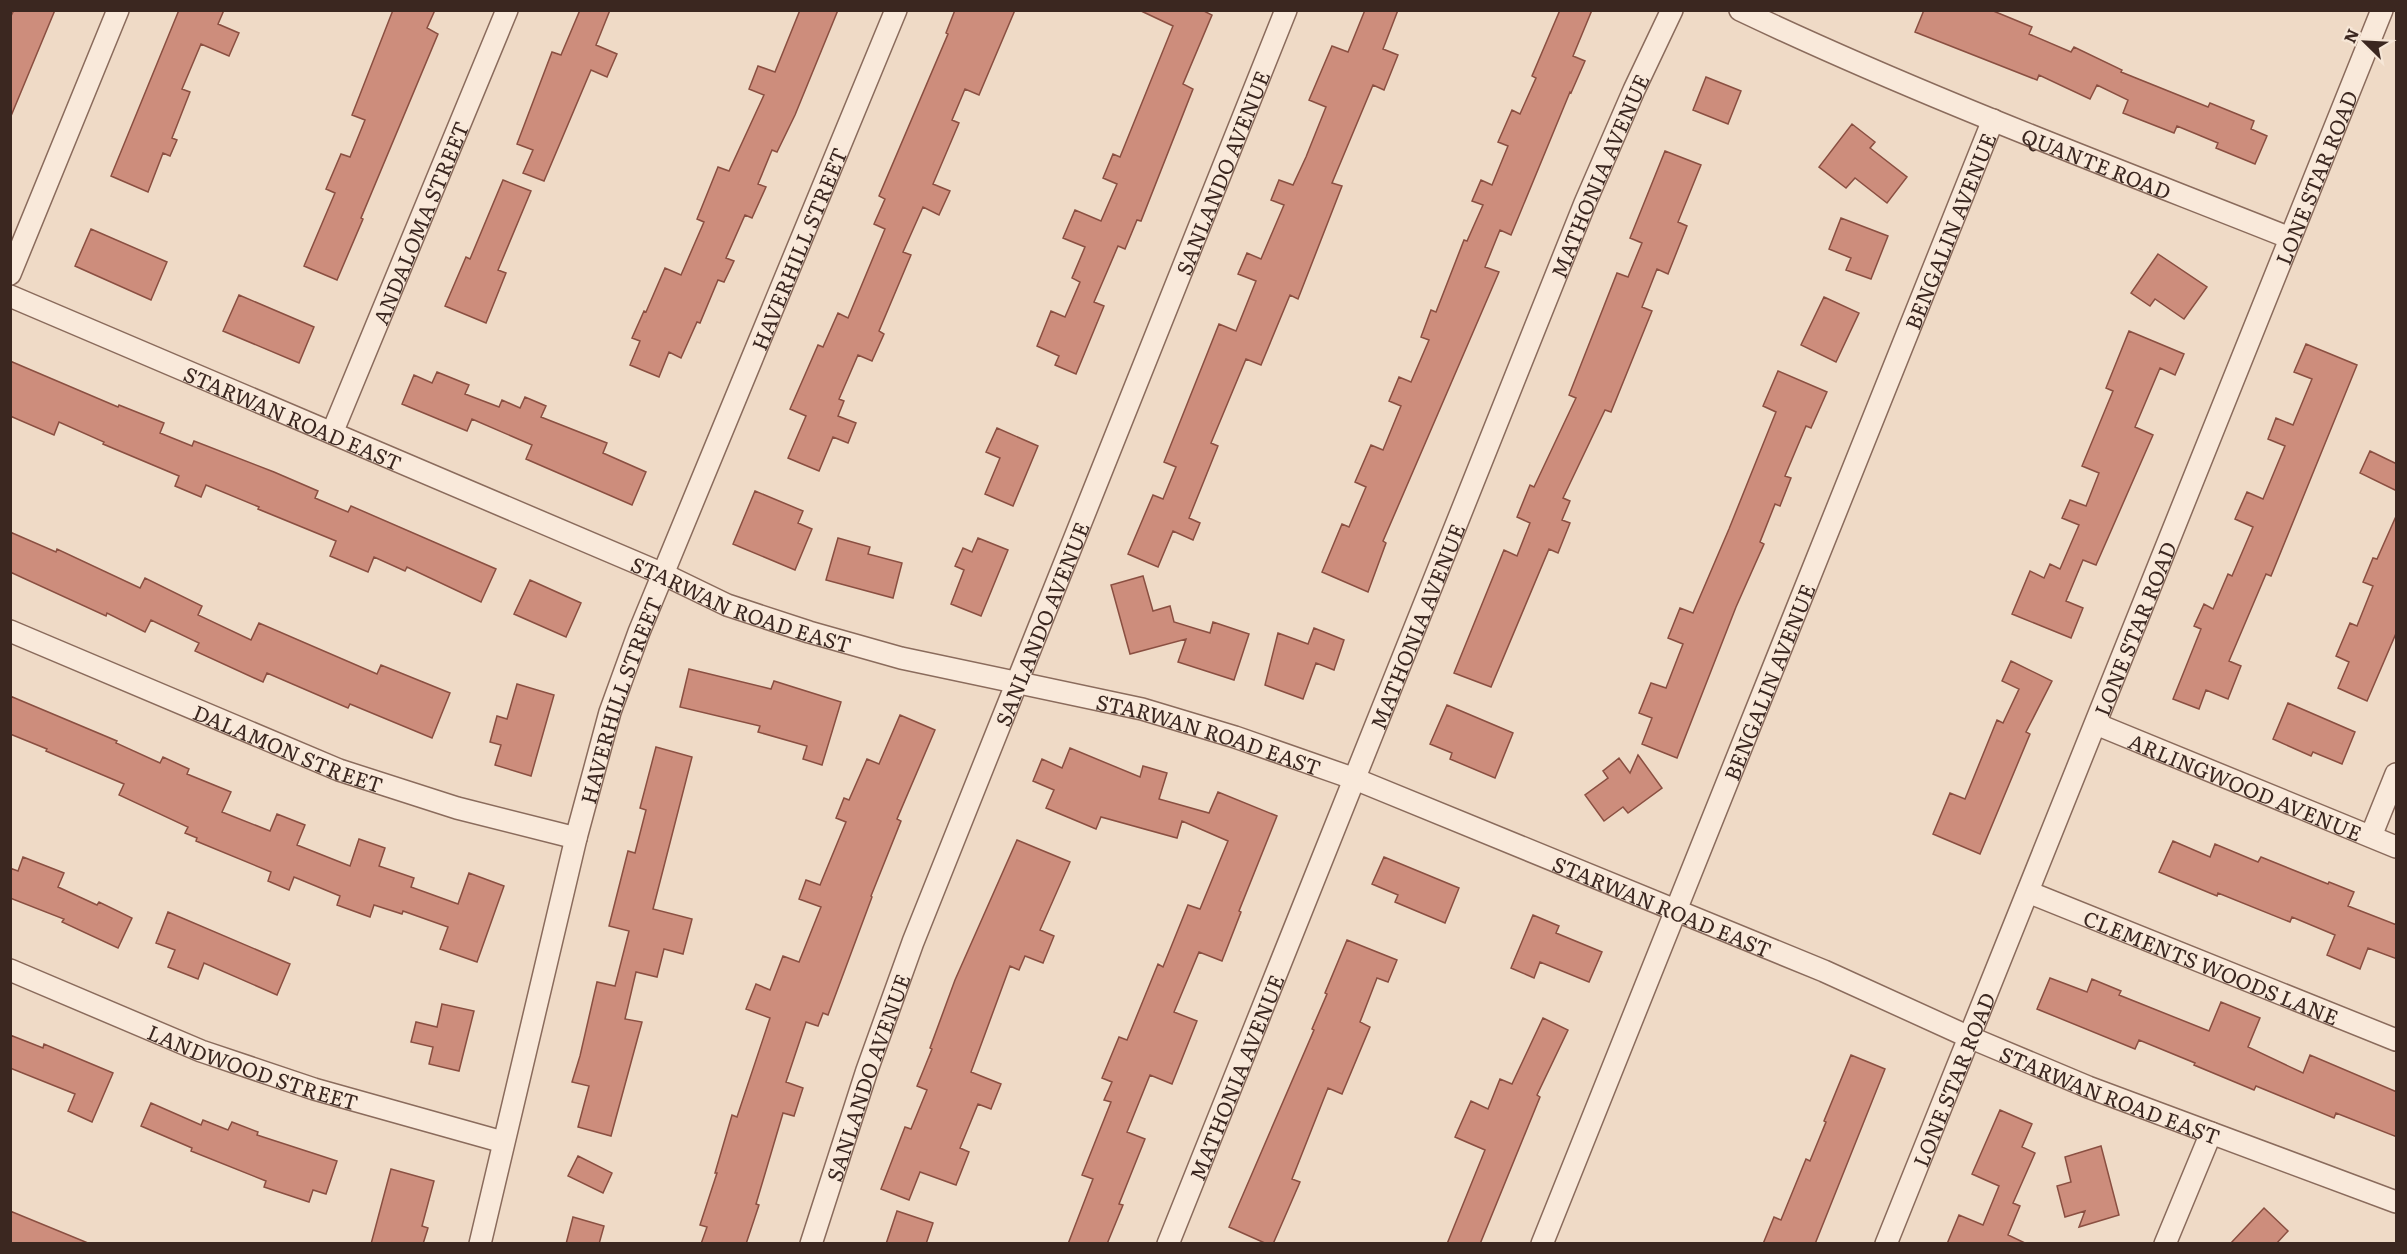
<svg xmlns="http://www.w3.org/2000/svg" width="2407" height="1254" font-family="Literata,serif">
<rect width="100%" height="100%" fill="#efdac6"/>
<path fill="#cd8d7c" stroke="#8a4f41" stroke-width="1.5" d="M14,10H55L11,116L10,18Z
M179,10H224L218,24L239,33L229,56L201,44L182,89L190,92L172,138L177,140L170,156L163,153L148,192L111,176Z
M393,10H435L427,28L438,34L361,218L363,219L337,280L304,266L335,193L326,189L341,154L350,157L365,120L352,115Z
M580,10H610L596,45L617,54L607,77L591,70L544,181L523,173L533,150L517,144L552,52L561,55Z
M800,10H838L795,115L777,152L772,150L758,184L766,187L752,218L745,215L726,258L734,261L724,282L718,280L700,323L697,322L681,358L669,352L659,377L630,365L640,341L632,338L644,311L646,312L665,268L681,275L704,222L697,219L718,167L729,171L764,95L749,89L758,66L775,72Z
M955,10H1015L979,95L965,89L952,120L959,123L933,184L950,191L939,215L923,207L903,252L911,255L879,331L884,334L872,361L858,355L839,399L844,401L838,416L856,423L848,443L833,437L819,471L788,458L806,416L790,409L818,345L823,347L838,313L848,318L885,229L874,224L885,199L879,196L948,34L946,33Z
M1139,10H1202L1212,15L1183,84L1193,89L1141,221L1137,220L1125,249L1118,246L1094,302L1104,306L1076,374L1055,365L1059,356L1037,346L1051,311L1065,317L1080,282L1072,278L1085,247L1063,238L1075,210L1101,221L1117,184L1103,178L1113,154L1120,157L1173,26Z
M1365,10H1398L1383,49L1398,55L1384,90L1373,85L1332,183L1342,186L1298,299L1290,295L1261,365L1246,359L1211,443L1218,446L1189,518L1200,523L1193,540L1173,531L1158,567L1128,554L1153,495L1163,499L1176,467L1164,462L1219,324L1236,331L1256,281L1238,274L1247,253L1261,259L1284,205L1271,200L1279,180L1293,185L1306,157L1326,107L1309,100L1332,46L1348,52Z
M1560,10H1592L1573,56L1585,61L1571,93L1570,92L1511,235L1500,230L1485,267L1499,272L1383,541L1386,543L1368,592L1322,572L1342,524L1349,527L1366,487L1355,482L1371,445L1383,450L1401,406L1389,401L1399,377L1411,382L1429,340L1421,337L1431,310L1436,312L1464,240L1467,241L1483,205L1472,201L1481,180L1492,185L1508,146L1498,142L1512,110L1520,114L1536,78L1532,76Z
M1924,10H1991L2032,27L2029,34L2071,52L2074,47L2122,70L2121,72L2208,107L2210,103L2254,121L2251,129L2267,136L2255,164L2216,148L2218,143L2177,126L2174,133L2123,113L2128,100L2097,85L2090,99L2039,75L2037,80L1915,32Z
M1706,77L1741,91L1728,124L1693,110Z
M1852,124L1875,142L1870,148L1907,177L1887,203L1855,178L1846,188L1819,167Z
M1665,151L1701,165L1678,222L1687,226L1668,274L1657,269L1642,307L1652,311L1611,412L1605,410L1563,498L1570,501L1562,520L1570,523L1558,553L1549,549L1491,687L1454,673L1504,550L1517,556L1530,523L1517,517L1530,485L1534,487L1576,398L1569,395L1617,273L1628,277L1642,243L1630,238Z
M503,180L531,191L498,270L506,273L486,323L445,306L466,257L470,259Z
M1841,218L1888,236L1871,279L1846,270L1851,258L1829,249Z
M91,229L167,262L151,300L75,266Z
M2158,254L2207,287L2184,319L2155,299L2150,306L2131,293Z
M239,295L314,327L299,363L223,331Z
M1824,297L1859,313L1836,362L1801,345Z
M2129,331L2184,354L2175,375L2160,368L2135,427L2153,435L2096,565L2083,560L2066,601L2083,608L2071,638L2012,614L2030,571L2044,578L2050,564L2060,569L2079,525L2062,518L2070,500L2086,506L2099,473L2082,466L2113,391L2106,388Z
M2306,344L2357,365L2271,576L2266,574L2229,661L2241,666L2228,699L2206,690L2199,709L2173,699L2201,629L2194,626L2204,604L2213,609L2228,574L2232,576L2253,527L2235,519L2247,492L2263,499L2285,446L2268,439L2276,418L2293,425L2312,379L2294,372Z
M10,361L118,407L119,405L164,423L160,433L192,446L194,441L274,472L318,491L315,498L348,512L351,506L496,569L481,602L407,567L405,571L374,557L368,572L330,556L336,541L258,509L259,507L206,485L201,497L175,486L179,476L103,444L104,442L59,422L54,435L10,416Z
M1778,371L1827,392L1811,428L1806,426L1785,476L1791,478L1780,506L1775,504L1760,542L1764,544L1736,607L1677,758L1642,744L1652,718L1639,713L1651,683L1666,688L1683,644L1668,638L1680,608L1693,613L1729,529L1776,412L1763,406Z
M437,372L469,385L465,394L499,407L502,400L520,408L525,397L546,406L541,417L607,443L603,453L646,472L632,505L526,459L532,445L472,419L467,431L402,404L414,375L432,383Z
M997,428L1038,446L1013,506L985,494L1000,458L986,452Z
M2370,451L2397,464V491L2360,473Z
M755,491L803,511L798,523L812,529L795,570L733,544Z
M2397,514V631L2367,701L2338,688L2349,662L2336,656L2350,623L2357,626L2373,586L2363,582L2373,558L2377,559Z
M10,532L56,552L57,549L140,588L145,578L202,606L198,615L251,640L259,623L377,674L381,665L450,693L432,738L350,704L348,708L267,673L263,682L195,651L199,643L151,620L145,632L107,613L106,616L10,572Z
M838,538L870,547L868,554L902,563L893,598L826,580Z
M978,538L1008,550L981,616L951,604L964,570L955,566L963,548L972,552Z
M1143,576L1153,611L1170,606L1174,622L1210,633L1213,622L1249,634L1234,680L1178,662L1186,639L1130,654L1111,585Z
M530,580L581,603L566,637L514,614Z
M1314,628L1344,640L1334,670L1316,663L1303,699L1265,685L1278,633L1308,644Z
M2011,661L2052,681L2026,732L2030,734L1980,854L1933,834L1950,793L1965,799L1997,720L2003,723L2019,689L2002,681Z
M689,669L771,689L774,681L841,702L822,765L803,759L807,746L758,732L760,726L680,707Z
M517,684L554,695L531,776L495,765L501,745L490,742L497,716L507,719Z
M10,696L117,741L116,743L160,763L163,757L189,769L187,774L231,792L222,812L270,831L277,814L305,825L297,845L350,866L359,839L385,848L379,866L414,878L411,887L458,904L469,873L504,886L477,962L440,949L448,927L403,911L402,914L374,905L370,917L337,905L340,896L294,877L289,890L268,881L271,872L196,841L197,838L185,833L188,827L119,795L124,784L46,751L47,749L10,734Z
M2288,703L2355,732L2342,764L2313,752L2311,756L2273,739Z
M1447,705L1513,733L1495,778L1450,759L1452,753L1430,744Z
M900,715L935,730L897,819L901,821L871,896L872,897L828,1015L823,1013L818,1026L806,1022L786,1082L803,1088L794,1116L783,1113L756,1204L759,1205L746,1244H701L707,1227L700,1225L717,1173H715L732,1115L737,1117L770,1018L746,1009L756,984L770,990L783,956L799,962L821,907L799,899L806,880L820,885L846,822L836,818L844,798L849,800L867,759L879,764Z
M656,747L692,757L653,909L692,919L683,954L664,949L657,977L636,972L625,1019L642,1022L611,1136L578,1127L589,1086L572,1082L580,1056L597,982L615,986L629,931L609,926L628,851L635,853L646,810L640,808Z
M1070,748L1140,777L1143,766L1167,773L1159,799L1209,813L1218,792L1277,816L1239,911L1241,912L1222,961L1199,952L1174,1012L1197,1021L1172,1084L1150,1075L1127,1132L1145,1139L1119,1204L1123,1205L1107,1244H1068L1093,1179L1082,1175L1111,1102L1104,1100L1112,1082L1102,1078L1119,1037L1127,1040L1158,964L1163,967L1188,905L1200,909L1228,841L1182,821L1177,838L1101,817L1096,829L1046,808L1054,790L1033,781L1042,759L1062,768Z
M1638,755L1662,788L1628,813L1623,807L1604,821L1585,795L1608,778L1603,771L1619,758L1630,773Z
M1017,840L1070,862L1040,930L1054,936L1043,963L1025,956L1019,970L1010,966L971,1072L1001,1084L991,1109L978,1104L960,1148L969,1152L956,1185L920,1172L909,1200L881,1189L905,1127L911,1129L927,1090L917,1086L932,1049L930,1048L955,980Z
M2173,841L2210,857L2215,844L2258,862L2261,857L2328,884L2329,882L2354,892L2348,906L2397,925V959L2368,948L2360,969L2327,955L2335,935L2292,917L2290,922L2218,893L2217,896L2159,872Z
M23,857L64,873L58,887L97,905L99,902L132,918L118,948L62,922L64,919L10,898V868L18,871Z
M1384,857L1459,888L1445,923L1395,902L1398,895L1372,884Z
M168,912L290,964L277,995L204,963L198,979L168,967L175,950L156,943Z
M1533,915L1559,926L1556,933L1602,952L1589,982L1540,962L1534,978L1511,968Z
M1347,940L1397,960L1388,982L1377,978L1360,1022L1370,1027L1342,1094L1328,1088L1292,1179L1300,1182L1273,1244H1267L1229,1227L1314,1030L1312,1029L1327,994L1325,993Z
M2050,978L2087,992L2092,979L2121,991L2119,995L2209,1031L2221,1002L2260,1018L2248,1047L2303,1073L2310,1055L2397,1092V1137L2336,1113L2334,1118L2256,1086L2254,1090L2194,1065L2195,1063L2139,1040L2135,1049L2037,1009Z
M442,1004L474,1011L459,1071L429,1064L433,1047L411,1042L416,1022L437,1027Z
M1543,1018L1568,1030L1537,1095L1540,1097L1480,1244H1447L1485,1150L1455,1137L1471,1101L1488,1109L1500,1079L1512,1084Z
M10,1035L43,1048L44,1044L113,1073L92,1122L68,1111L75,1094L10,1068Z
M1851,1055L1885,1069L1815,1244H1763L1774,1217L1781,1220L1806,1159L1810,1161L1826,1122L1824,1121Z
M151,1103L201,1125L203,1120L228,1130L232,1122L258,1132L257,1135L337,1161L326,1194L313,1190L309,1202L264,1187L266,1181L191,1151L192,1148L141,1126Z
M2000,1110L2032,1124L2022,1147L2035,1153L2013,1203L2020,1206L2008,1235L2027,1244H1947L1959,1215L1983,1225L1999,1186L1972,1174Z
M2101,1146L2119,1215L2079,1227L2085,1211L2065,1217L2057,1186L2071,1182L2065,1157Z
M578,1156L612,1173L603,1193L568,1176Z
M391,1169L434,1181L422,1226L428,1228L423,1244H371Z
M2264,1208L2288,1231L2276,1244H2230Z
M10,1211L88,1243V1244H10Z
M897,1211L933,1223L926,1244H886Z
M573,1217L604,1226L599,1244H566Z"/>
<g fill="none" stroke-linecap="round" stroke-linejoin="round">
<defs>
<g id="minor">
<path id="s1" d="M1740,10C1919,95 2106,165 2290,238"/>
<path d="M10,274L118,10"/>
<path id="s2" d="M10,296L663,574L727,605L809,632L901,658L1142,709L1235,737L1355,779L1824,971L1969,1037L2088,1087L2396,1202"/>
<path id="s3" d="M332,433L507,10"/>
<path id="s4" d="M10,631L339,770L457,808L576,838"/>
<path id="s5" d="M2096,724L2396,847"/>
<path d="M2371,836L2396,774"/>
<path id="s6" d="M2028,892L2396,1040"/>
<path id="s7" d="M10,970L201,1051L314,1089L503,1142"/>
<path id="s8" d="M480,1244L576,838L610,712L639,632L896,10"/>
<path id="s9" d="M811,1244L867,1070L913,942L1286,10"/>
<path id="s10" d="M1168,1244L1585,203L1634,90L1672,10"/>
<path id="s11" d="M1542,1244L1993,120"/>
<path id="s12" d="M1886,1244L2382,10"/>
<path d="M2165,1244L2211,1133"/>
</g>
</defs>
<use href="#minor" stroke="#8a6b5c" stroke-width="24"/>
<use href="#minor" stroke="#f9e9da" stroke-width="21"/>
</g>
<g text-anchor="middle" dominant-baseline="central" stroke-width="5" stroke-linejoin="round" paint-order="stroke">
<g font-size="21" fill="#3b2720" stroke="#f6e6d6">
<text stroke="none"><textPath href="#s1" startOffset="388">QUANTE ROAD</textPath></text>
<text stroke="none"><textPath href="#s9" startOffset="1148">SANLANDO AVENUE</textPath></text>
<text stroke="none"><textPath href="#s10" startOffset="1152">MATHONIA AVENUE</textPath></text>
<text stroke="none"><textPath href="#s12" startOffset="1150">LONE STAR ROAD</textPath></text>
<text stroke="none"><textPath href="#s3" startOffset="228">ANDALOMA STREET</textPath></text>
<text stroke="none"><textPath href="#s11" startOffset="1092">BENGALIN AVENUE</textPath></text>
<text stroke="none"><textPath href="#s8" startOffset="1048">HAVERHILL STREET</textPath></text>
<text stroke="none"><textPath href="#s2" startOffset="308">STARWAN ROAD EAST</textPath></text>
<text stroke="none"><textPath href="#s2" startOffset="794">STARWAN ROAD EAST</textPath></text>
<text stroke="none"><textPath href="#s9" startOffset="662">SANLANDO AVENUE</textPath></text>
<text stroke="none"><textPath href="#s10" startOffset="666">MATHONIA AVENUE</textPath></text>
<text stroke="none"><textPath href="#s12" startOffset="664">LONE STAR ROAD</textPath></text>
<text stroke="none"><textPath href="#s11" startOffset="606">BENGALIN AVENUE</textPath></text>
<text stroke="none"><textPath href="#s8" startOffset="562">HAVERHILL STREET</textPath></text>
<text stroke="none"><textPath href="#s2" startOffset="1280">STARWAN ROAD EAST</textPath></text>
<text stroke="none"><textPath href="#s4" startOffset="302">DALAMON STREET</textPath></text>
<text stroke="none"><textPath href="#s5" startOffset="162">ARLINGWOOD AVENUE</textPath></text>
<text stroke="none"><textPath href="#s2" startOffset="1766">STARWAN ROAD EAST</textPath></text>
<text stroke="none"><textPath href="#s6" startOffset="198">CLEMENTS WOODS LANE</textPath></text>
<text stroke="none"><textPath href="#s7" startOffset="262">LANDWOOD STREET</textPath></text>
<text stroke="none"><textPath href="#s10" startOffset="180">MATHONIA AVENUE</textPath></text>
<text stroke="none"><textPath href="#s9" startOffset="176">SANLANDO AVENUE</textPath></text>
<text stroke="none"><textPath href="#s12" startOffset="178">LONE STAR ROAD</textPath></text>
<text stroke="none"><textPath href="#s2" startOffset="2252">STARWAN ROAD EAST</textPath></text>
</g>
</g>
<rect width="2407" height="1254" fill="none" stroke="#3b2720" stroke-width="24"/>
<g transform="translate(2365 42) rotate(294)" stroke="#f6e6d6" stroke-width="4.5" paint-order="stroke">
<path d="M0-4.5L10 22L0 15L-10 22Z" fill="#3b2720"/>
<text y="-9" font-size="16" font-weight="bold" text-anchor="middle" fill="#3b2720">N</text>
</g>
</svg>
